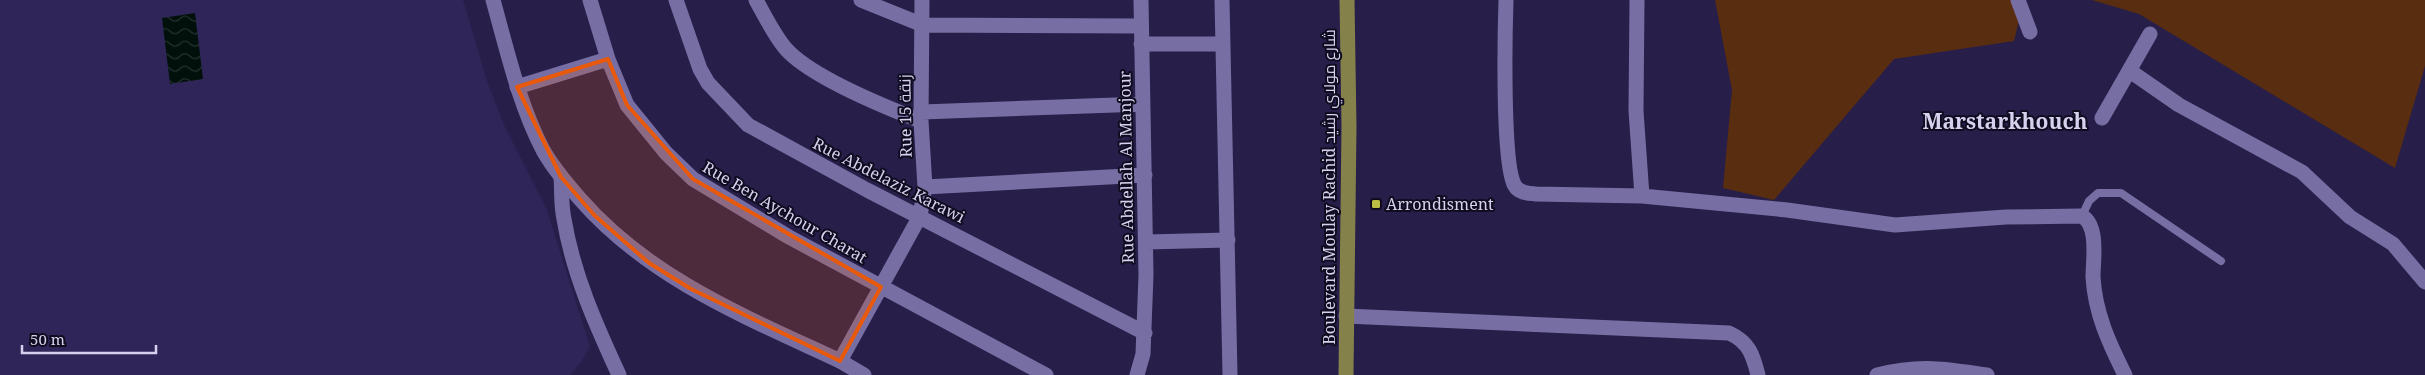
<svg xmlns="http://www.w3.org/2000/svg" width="2425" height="375" font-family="'Noto Serif',Cairo,serif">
<defs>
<pattern id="water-waves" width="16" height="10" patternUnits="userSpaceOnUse" patternTransform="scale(1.25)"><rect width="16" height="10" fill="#01100b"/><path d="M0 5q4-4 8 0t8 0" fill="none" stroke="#25322f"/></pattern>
</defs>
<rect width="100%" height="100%" fill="#281e4a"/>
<path fill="#302558" d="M0,0H463L487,81L504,125L547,210L590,347L581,362L570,375H0Z"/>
<path fill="#592d10" d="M1715,0H2024L2014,41L1894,59L1774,200L1723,188L1732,90Z
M2092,0H2425V66L2395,168L2139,14Z"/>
<path fill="url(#water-waves)" d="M195,13L203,79L170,84L162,18Z"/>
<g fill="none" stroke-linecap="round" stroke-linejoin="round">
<path stroke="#776fa3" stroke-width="8" d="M2082,216L2089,201L2098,193H2121L2221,261"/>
<path stroke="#776fa3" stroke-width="15" d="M590,0L608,59L627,105L666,153L693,179L789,237L1046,375
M676,0L700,69L708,83L748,125L867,190L1145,333
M756,0C765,16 774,35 786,49C811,77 885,107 921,121
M861,0L923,25L1141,26
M1222,0L1230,375
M1506,0C1505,30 1502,166 1515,186C1519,193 1528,193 1536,194L1642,196L1787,210L1895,225L2006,217L2082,216C2099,226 2093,260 2093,277C2095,313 2109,343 2125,375
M1637,0L1636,111L1642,196
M2018,0L2030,32
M1141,44H1223
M2130,71L2179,105L2302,172L2350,217L2393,244L2425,282
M517,87L608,59
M922,112L1143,104
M2102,118L2150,34
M561,177C562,191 561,206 564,219C573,274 596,325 619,375
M925,187L1145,175
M1146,242L1228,240
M1346,316L1729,333C1749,342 1753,355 1758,375
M840,361L920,216L925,187L921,121L922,0
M1137,375L1143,354L1146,275L1141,0
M1877,375C1921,364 1944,369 1987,375"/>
<path stroke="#776fa3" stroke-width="15" d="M493,0C507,50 519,104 543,150C553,168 566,183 580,199C650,279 746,317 840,361L864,375"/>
<path stroke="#84824a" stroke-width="15" d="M1346,375L1349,127L1347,0"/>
</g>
<path fill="#e8590c" fill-opacity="0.2" stroke="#e8590c" stroke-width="4" stroke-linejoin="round" d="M608,59L627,105L693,179L881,287L840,361L691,289L649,263L594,215L561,177L517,87Z"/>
<rect fill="#bcbf44" stroke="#100c20" stroke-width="2" x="1371" y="199" width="10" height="10" rx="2.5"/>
<g text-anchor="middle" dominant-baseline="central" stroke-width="4" stroke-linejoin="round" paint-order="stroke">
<g font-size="16" fill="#d5d1ee" stroke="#100c20">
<text transform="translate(905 116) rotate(-91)">Rue 15 زنقة</text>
<text transform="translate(1126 167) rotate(-91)">Rue Abdellah Al Manjour</text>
<text transform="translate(889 180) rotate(27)">Rue Abdelaziz Karawi</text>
<text transform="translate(1329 187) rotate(-90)">Boulevard Moulay Rachid شارع مولاي رشيد</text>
<text transform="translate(785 212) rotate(30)">Rue Ben Aychour Charat</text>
</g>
<g font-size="16" fill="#d5d1ee" stroke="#100c20" text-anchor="start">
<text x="1386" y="204">Arrondisment</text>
</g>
<g font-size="21" font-weight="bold" fill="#d5d1ee" stroke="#100c20">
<text x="2005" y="121">Marstarkhouch</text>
</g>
</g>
<path d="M22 345v8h134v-8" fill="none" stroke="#d5d1ee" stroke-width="2.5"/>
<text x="30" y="345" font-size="15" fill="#d5d1ee" stroke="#100c20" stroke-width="4" paint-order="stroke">50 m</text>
</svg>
